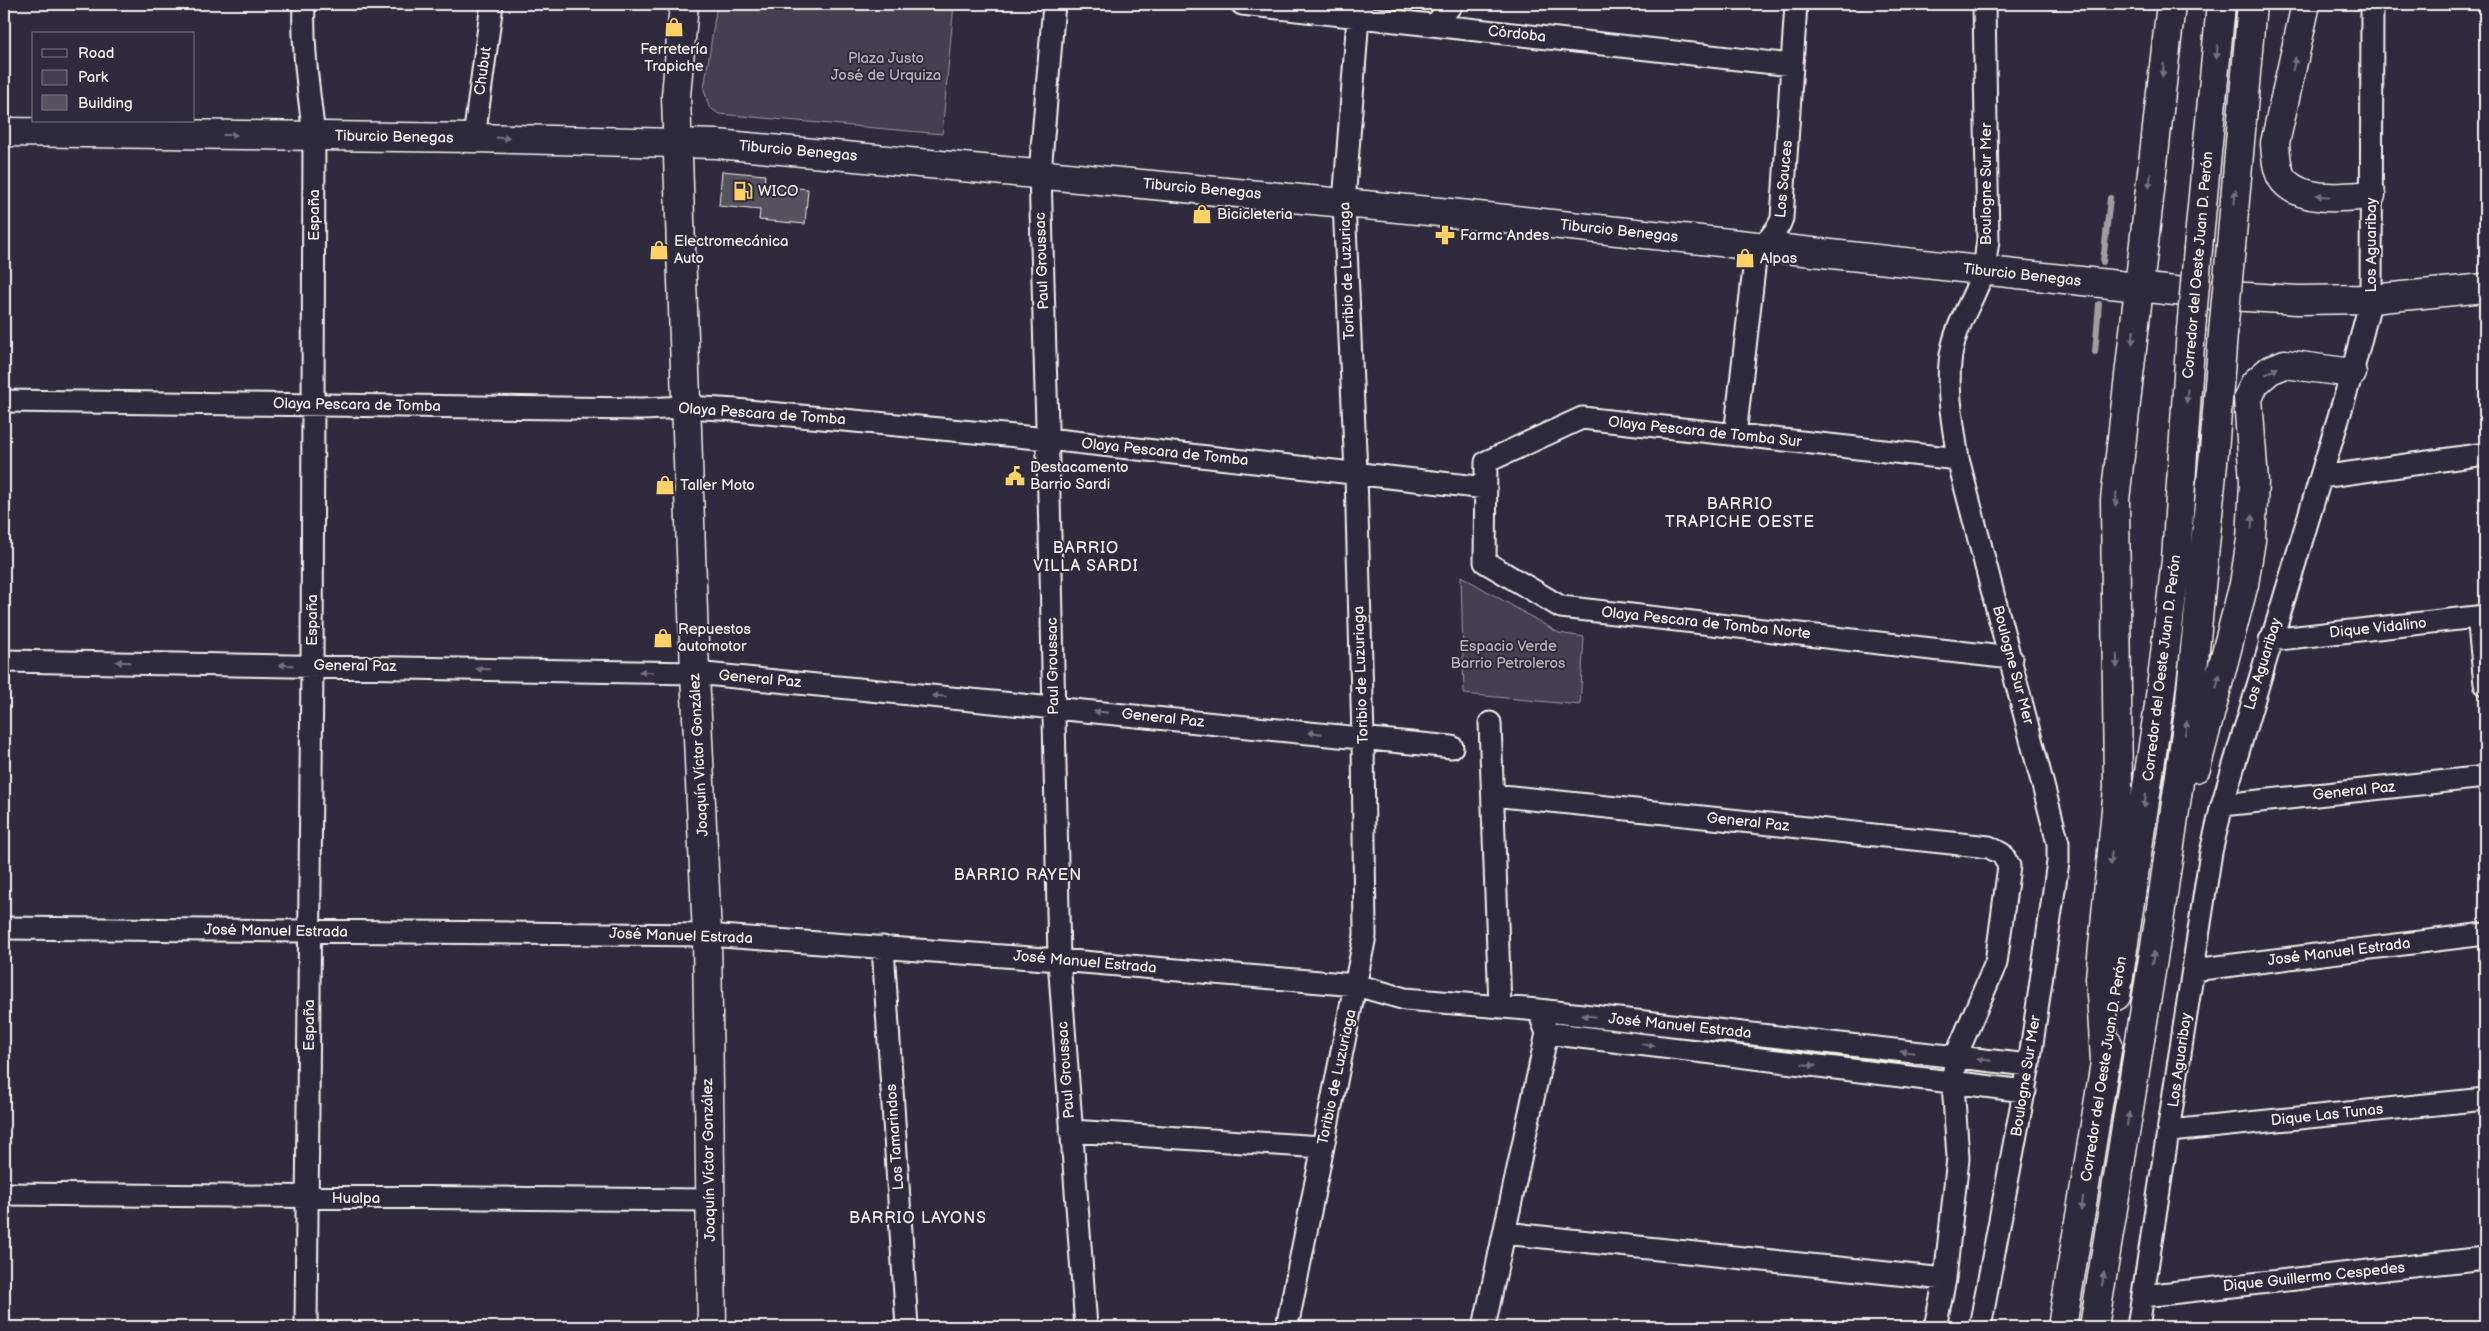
<svg xmlns="http://www.w3.org/2000/svg" width="2489" height="1331" font-family="'Balsamiq Sans',sans-serif">
<rect width="100%" height="100%" fill="#2f2a3d"/>
<filter id="ink" filterUnits="userSpaceOnUse"><feTurbulence type="fractalNoise" baseFrequency=".02" numOctaves="2"/><feDisplacementMap in="SourceGraphic" scale="10" xChannelSelector="R" yChannelSelector="G"/><feConvolveMatrix kernelMatrix="1 2 1 2 8 2 1 2 1" color-interpolation-filters="sRGB"/></filter>
<g filter="url(#ink)">
<path fill="#454050" stroke="#9c989c" d="M717,4H954L942,134L719,114L709,107L704,89Z
M1461,576L1559,633L1584,637L1580,705L1464,694Z"/>
<g fill="none" stroke-linecap="round" stroke-linejoin="round">
<path stroke="#a19ea0" stroke-width="6" d="M2103,262L2110,198
M2095,352L2099,304"/>
</g>
<path fill="#56525f" stroke="#f4f1e8" d="M722,171L765,175L764,185L808,189L805,224L759,220L760,210L719,206Z"/>
<g fill="none" stroke-linecap="round" stroke-linejoin="round">
<defs>
<path id="minor" d="M304,4C302,48 309,92 314,136L312,665L306,1327
M1054,4L1040,173L1051,571L1059,960L1086,1327
M1242,4L1792,65
M1435,25L1452,4
M474,138L492,4
M4,401L642,409L688,407L736,410L1048,439L1486,488
M1735,435L1755,260C1761,243 1777,235 1782,218L1796,4
M1958,459L1582,418L1486,462L1485,562L1561,607L2011,658
M2321,477L2485,454
M2478,617L2485,684
M2270,640L2485,616
M4,661L695,673L1452,747
M1490,723L1500,1007
M1493,795L1989,847L2002,854L2009,866L1996,963L1955,1058L1953,1083L1958,1158L1945,1279L1935,1327
M2222,805L2485,777
M4,928L707,935L1059,960L1356,985L1405,999L1538,1010L2029,1065
M883,947L907,1327
M2193,970L2485,934
M1547,1033L2025,1091
M1071,1131L1322,1147
M2170,1131L2485,1099
M4,1194L709,1200
M1504,1233L1945,1279
M2143,1296L2485,1258
M1287,1327L1365,936L1363,738L1356,473L1344,203L1358,17
M1484,1327L1547,1033L1542,1020
M1980,1327L2029,1065L2058,862V843L1958,459C1953,423 1944,382 1953,345C1959,319 1975,297 1983,271C1986,262 1986,251 1988,241L1984,4
M2138,1327L2211,852L2222,805L2352,373L2371,299L2372,4"/>
<path id="major" d="M684,4L676,96L695,673L707,935L712,1327
M4,132L474,138L717,144L1450,213L2212,295L2298,300L2371,299L2485,288"/>
<path id="highway" d="M2306,4L2275,143C2276,155 2276,171 2284,181C2304,203 2345,197 2371,195
M2231,246L2252,4
M2198,249L2221,4
M2196,768L2244,584L2251,540L2254,482L2248,398L2255,383L2270,370L2285,364L2352,373
M2116,996L2159,705L2176,560L2191,330
M2105,1061L2100,978L2118,788L2115,500L2171,4
M2062,1327L2108,1044
M2094,1327L2160,915L2189,712L2214,452L2223,333"/>
</defs>
<use href="#minor" stroke="#f4f1e8" stroke-width="25"/>
<use href="#major" stroke="#f4f1e8" stroke-width="31"/>
<use href="#highway" stroke="#f4f1e8" stroke-width="31"/>
<use href="#minor" stroke="#2f2a3d" stroke-width="21"/>
<use href="#major" stroke="#2f2a3d" stroke-width="28"/>
<use href="#highway" stroke="#2f2a3d" stroke-width="28"/>
<defs>
<path id="highway-bridge" d="M2191,330L2198,249
M2223,333L2231,246"/>
</defs>
<use href="#highway-bridge" stroke="#f4f1e8" stroke-width="31" stroke-linecap="butt"/>
<use href="#highway-bridge" stroke="#2f2a3d" stroke-width="28"/>
</g>
<defs><path id="oneway-solid" d="M-6-.8H1V-3.2L6.5 0L1 3.2V.8H-6Z" transform="scale(1.25)"/></defs>
<g fill="#747079">
<use href="#oneway-solid" transform="translate(2217 52) rotate(95)"/>
<use href="#oneway-solid" transform="translate(2294 64) rotate(-78)"/>
<use href="#oneway-solid" transform="translate(2163 70) rotate(97)"/>
<use href="#oneway-solid" transform="translate(230 135)"/>
<use href="#oneway-solid" transform="translate(503 138) rotate(1)"/>
<use href="#oneway-solid" transform="translate(2150 181) rotate(96)"/>
<use href="#oneway-solid" transform="translate(2323 196) rotate(-173)"/>
<use href="#oneway-solid" transform="translate(2235 197) rotate(-85)"/>
<use href="#oneway-solid" transform="translate(2133 337) rotate(96)"/>
<use href="#oneway-solid" transform="translate(2272 371) rotate(-29)"/>
<use href="#oneway-solid" transform="translate(2187 396) rotate(94)"/>
<use href="#oneway-solid" transform="translate(2116 499) rotate(94)"/>
<use href="#oneway-solid" transform="translate(2252 522) rotate(-87)"/>
<use href="#oneway-solid" transform="translate(2117 661) rotate(90)"/>
<use href="#oneway-solid" transform="translate(123 662) rotate(-179)"/>
<use href="#oneway-solid" transform="translate(286 665) rotate(-179)"/>
<use href="#oneway-solid" transform="translate(483 669) rotate(-179)"/>
<use href="#oneway-solid" transform="translate(646 672) rotate(-179)"/>
<use href="#oneway-solid" transform="translate(2218 681) rotate(-76)"/>
<use href="#oneway-solid" transform="translate(939 696) rotate(-175)"/>
<use href="#oneway-solid" transform="translate(1101 712) rotate(-174)"/>
<use href="#oneway-solid" transform="translate(2186 728) rotate(-82)"/>
<use href="#oneway-solid" transform="translate(1315 733) rotate(-174)"/>
<use href="#oneway-solid" transform="translate(2145 801) rotate(98)"/>
<use href="#oneway-solid" transform="translate(2111 858) rotate(95)"/>
<use href="#oneway-solid" transform="translate(2153 958) rotate(-81)"/>
<use href="#oneway-solid" transform="translate(1589 1016) rotate(-174)"/>
<use href="#oneway-solid" transform="translate(1648 1045) rotate(7)"/>
<use href="#oneway-solid" transform="translate(1907 1052) rotate(-174)"/>
<use href="#oneway-solid" transform="translate(1984 1060) rotate(-174)"/>
<use href="#oneway-solid" transform="translate(1809 1065) rotate(7)"/>
<use href="#oneway-solid" transform="translate(2128 1119) rotate(-81)"/>
<use href="#oneway-solid" transform="translate(2082 1204) rotate(99)"/>
<use href="#oneway-solid" transform="translate(2103 1279) rotate(-81)"/>
</g>
</g>
<defs>
<symbol id="shop-bare" viewBox="-9 -9 18 18"><path d="M-5-2.5h2.3a2.7 3.5 0 0 1 5.4 0H5L5.5 6h-11ZM-1.5-2.5h3a1.5 2.3 0 0 0-3 0Z" fill="#ffd166" stroke="#2f2a3d" stroke-width="2.5" paint-order="stroke"/></symbol>
<symbol id="fuel-bare" viewBox="-9 -9 18 18"><path d="M-5.5-6h7V0h2V4h1.3V-2.5L3-4.5l.8-.8L6-3V5H2.5V1h-1V6h-7ZM-4.2-4.7v3.2H.2V-4.7Z" fill="#ffd166" stroke="#2f2a3d" stroke-width="2.5" paint-order="stroke"/></symbol>
<symbol id="pharmacy-bare" viewBox="-9 -9 18 18"><path d="M-2-6h4v4h4v4h-4v4h-4v-4h-4v-4h4Z" fill="#ffd166" stroke="#2f2a3d" stroke-width="2.5" paint-order="stroke"/></symbol>
<symbol id="civic-bare" viewBox="-9 -9 18 18"><path d="M-.6-6.5H3V-4.5H.6V-3L4-1V1h2V6H-6V1h2V-1L-.6-3ZM-1.2 2.5V6h2.4V2.5Z" fill="#ffd166" stroke="#2f2a3d" stroke-width="2.5" paint-order="stroke"/></symbol>
</defs>
<g fill-rule="evenodd">
<use href="#shop-bare" x="660" y="13" width="28" height="28"/>
<use href="#fuel-bare" x="729" y="177" width="28" height="28"/>
<use href="#shop-bare" x="1188" y="200" width="28" height="28"/>
<use href="#pharmacy-bare" x="1431" y="221" width="28" height="28"/>
<use href="#shop-bare" x="645" y="236" width="28" height="28"/>
<use href="#shop-bare" x="1731" y="244" width="28" height="28"/>
<use href="#civic-bare" x="1001" y="462" width="28" height="28"/>
<use href="#shop-bare" x="651" y="471" width="28" height="28"/>
<use href="#shop-bare" x="649" y="624" width="28" height="28"/>
</g>
<g text-anchor="middle" dominant-baseline="central" stroke-width="4" stroke-linejoin="round" paint-order="stroke">
<g font-size="15" fill="#f4f1e8" stroke="#2f2a3d">
<text transform="translate(1517 34) rotate(6)">Córdoba</text>
<text transform="translate(483 71) rotate(-82)">Chubut</text>
<text transform="translate(394 137) rotate(1)">Tiburcio Benegas</text>
<text transform="translate(798 151) rotate(5)">Tiburcio Benegas</text>
<text transform="translate(1784 179) rotate(-85)">Los Sauces</text>
<text transform="translate(1986 184) rotate(-90)">Boulogne Sur Mer</text>
<text transform="translate(1202 189) rotate(5)">Tiburcio Benegas</text>
<text transform="translate(314 215) rotate(-90)">España</text>
<text transform="translate(1619 231) rotate(6)">Tiburcio Benegas</text>
<text transform="translate(2371 245) rotate(-90)">Los Aguaribay</text>
<text transform="translate(1042 261) rotate(-92)">Paul Groussac</text>
<text transform="translate(2198 265) rotate(-85)">Corredor del Oeste Juan D. Perón</text>
<text transform="translate(1347 271) rotate(-92)">Toribio de Luzuriaga</text>
<text transform="translate(2022 275) rotate(6)">Tiburcio Benegas</text>
<text transform="translate(357 405) rotate(1)">Olaya Pescara de Tomba</text>
<text transform="translate(762 414) rotate(4)">Olaya Pescara de Tomba</text>
<text transform="translate(1705 432) rotate(6)">Olaya Pescara de Tomba Sur</text>
<text transform="translate(1165 452) rotate(6)">Olaya Pescara de Tomba</text>
<text transform="translate(312 620) rotate(-90)">España</text>
<text transform="translate(1706 623) rotate(6)">Olaya Pescara de Tomba Norte</text>
<text transform="translate(2378 628) rotate(-6)">Dique Vidalino</text>
<text transform="translate(2263 664) rotate(-73)">Los Aguaribay</text>
<text transform="translate(2013 665) rotate(75)">Boulogne Sur Mer</text>
<text transform="translate(355 666) rotate(1)">General Paz</text>
<text transform="translate(1053 666) rotate(-91)">Paul Groussac</text>
<text transform="translate(2162 668) rotate(-83)">Corredor del Oeste Juan D. Perón</text>
<text transform="translate(1361 675) rotate(-92)">Toribio de Luzuriaga</text>
<text transform="translate(760 679) rotate(5)">General Paz</text>
<text transform="translate(1163 718) rotate(6)">General Paz</text>
<text transform="translate(699 755) rotate(-93)">Joaquín Víctor González</text>
<text transform="translate(2354 791) rotate(-6)">General Paz</text>
<text transform="translate(1748 822) rotate(6)">General Paz</text>
<text transform="translate(276 931) rotate(1)">José Manuel Estrada</text>
<text transform="translate(681 936) rotate(2)">José Manuel Estrada</text>
<text transform="translate(2339 952) rotate(-7)">José Manuel Estrada</text>
<text transform="translate(1085 962) rotate(5)">José Manuel Estrada</text>
<text transform="translate(309 1025) rotate(-90)">España</text>
<text transform="translate(1680 1026) rotate(6)">José Manuel Estrada</text>
<text transform="translate(2180 1060) rotate(-82)">Los Aguaribay</text>
<text transform="translate(2104 1069) rotate(-81)">Corredor del Oeste Juan D. Perón</text>
<text transform="translate(1066 1070) rotate(-94)">Paul Groussac</text>
<text transform="translate(2026 1076) rotate(-81)">Boulogne Sur Mer</text>
<text transform="translate(1337 1077) rotate(-78)">Toribio de Luzuriaga</text>
<text transform="translate(2327 1115) rotate(-6)">Dique Las Tunas</text>
<text transform="translate(895 1137) rotate(-94)">Los Tamarindos</text>
<text transform="translate(709 1160) rotate(-91)">Joaquín Víctor González</text>
<text x="356" y="1198">Hualpa</text>
<text transform="translate(2314 1277) rotate(-6)">Dique Guillermo Cespedes</text>
</g>
<g font-size="15" fill="#f4f1e8" stroke="#2f2a3d" text-anchor="start">
<text x="674" y="49" text-anchor="middle">Ferretería<tspan x="674" dy="17">Trapiche</tspan></text>
<text x="758" y="191">WICO</text>
<text x="1217" y="214">Bicicleteria</text>
<text x="1460" y="235">Farmc Andes</text>
<text x="674" y="241">Electromecánica<tspan x="674" dy="17">Auto</tspan></text>
<text x="1760" y="258">Alpas</text>
<text x="1030" y="467">Destacamento<tspan x="1030" dy="17">Barrio Sardi</tspan></text>
<text x="680" y="485">Taller Moto</text>
<text x="678" y="629">Repuestos<tspan x="678" dy="17">automotor</tspan></text>
</g>
<g font-size="15" fill="#b7b3b3" stroke="#2f2a3d">
<text x="886" y="58">Plaza Justo<tspan x="886" dy="17">José de Urquiza</tspan></text>
<text x="1508" y="646">Espacio Verde<tspan x="1508" dy="17">Barrio Petroleros</tspan></text>
</g>
<g font-size="16" letter-spacing="1" fill="#f4f1e8" stroke="#2f2a3d">
<text x="1740" y="504">BARRIO<tspan x="1740" dy="18">TRAPICHE OESTE</tspan></text>
<text x="1086" y="548">BARRIO<tspan x="1086" dy="18">VILLA SARDI</tspan></text>
<text x="1018" y="875">BARRIO RAYEN</text>
<text x="918" y="1218">BARRIO LAYONS</text>
</g>
</g>
<rect width="2489" height="1331" fill="none" stroke="#2f2a3d" stroke-width="20"/>
<rect x="10" y="10" width="2469" height="1311" fill="none" stroke="#f4f1e8" stroke-width="2" filter="url(#ink)"/>
<rect x="32" y="32" width="162" height="90" fill="#2f2a3d" stroke="#7e7a81"/>
<rect x="42" y="49" width="25" height="8" fill="#2f2a3d" stroke="#7e7a81"/>
<text x="78" y="58" font-size="15" fill="#f4f1e8">Road</text>
<rect x="42" y="70" width="25" height="15" fill="#454050" stroke="#7e7a81"/>
<text x="78" y="82" font-size="15" fill="#f4f1e8">Park</text>
<rect x="42" y="95" width="25" height="15" fill="#56525f" stroke="#7e7a81"/>
<text x="78" y="108" font-size="15" fill="#f4f1e8">Building</text>
</svg>
